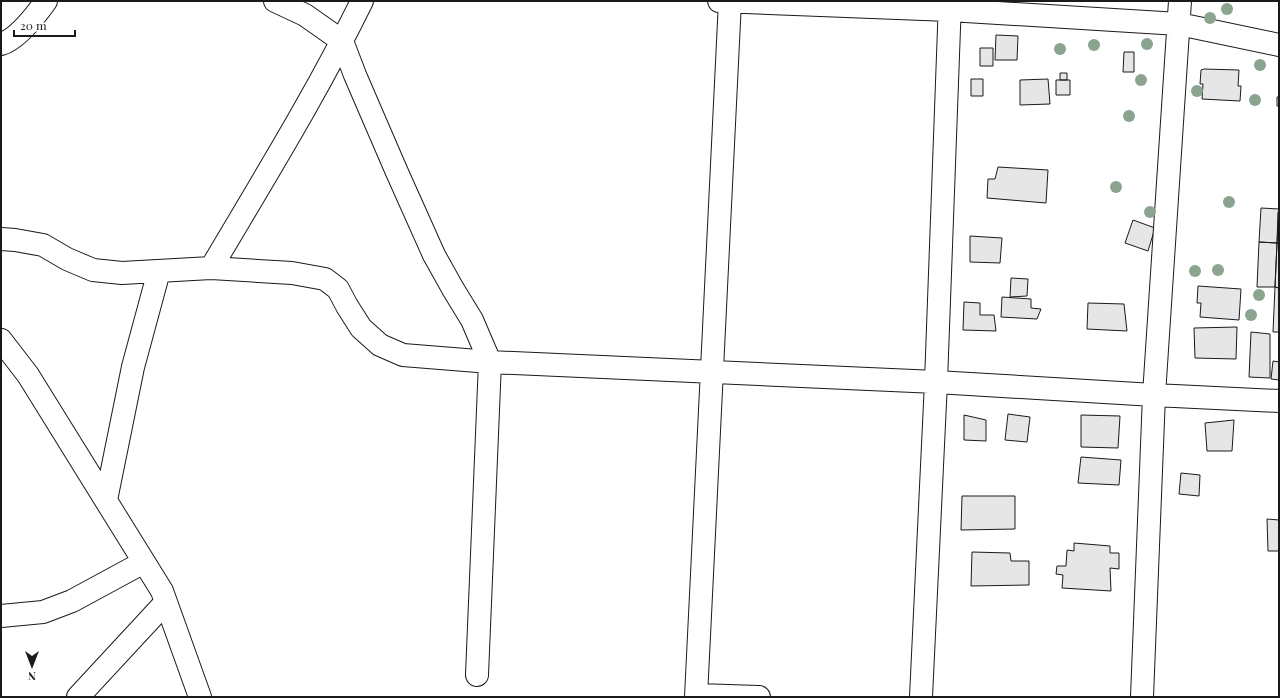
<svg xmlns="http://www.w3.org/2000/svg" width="1280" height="698" font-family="'Playfair Display',serif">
<rect width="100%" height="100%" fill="#fff"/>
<path fill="#e6e6e6" stroke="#1a1a1a" d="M996,35L1018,36L1017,60H995Z
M980,48H993V66H980Z
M1124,52H1134V72H1123Z
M1204,69L1239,70L1238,86H1241L1240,101L1202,99L1203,84H1200L1201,70Z
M1060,73H1067V80H1060Z
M971,79H983V96H971Z
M1048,79L1050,104L1020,105V80Z
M1056,80H1070V95H1056Z
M1277,97H1279V106H1277Z
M998,167L1048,170L1046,203L987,198L988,179H995Z
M1261,208L1279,209L1277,243L1259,242Z
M1278,212H1279V243H1277Z
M1133,220L1155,228L1148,251L1125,243Z
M970,236L1002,238L1000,263L970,262Z
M1259,242L1277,243L1275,287H1257Z
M1277,243H1279V288L1275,287Z
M1011,278L1028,279L1027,296L1010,297Z
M1198,286L1241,289L1239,320L1200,317L1201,303H1197Z
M1275,287L1279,288V332H1273Z
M1002,297L1031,299V308L1041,309L1037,319L1001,317Z
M964,302L980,303V315H994L996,331L963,330Z
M1088,303L1124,304L1127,331L1087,329Z
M1237,327L1236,359L1195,358L1194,328Z
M1251,332L1270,334V378L1249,377Z
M1273,361L1279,362V380L1271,379Z
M1008,414L1030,417L1027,442L1005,440Z
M964,415L986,420V441L964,440Z
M1081,415L1120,416L1118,448L1081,447Z
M1234,420L1232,451H1207L1205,423Z
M1081,457L1121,460L1119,485L1078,483Z
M1181,473L1200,475L1199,496L1179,494Z
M962,496H1015V529L961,530Z
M1267,519L1279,520V551H1268Z
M1074,543L1110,546V553H1119V569L1110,568L1111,591L1062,588L1063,575L1056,574L1057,566H1066L1067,550L1074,551Z
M972,552L1010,553L1011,561H1029V585L971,586Z"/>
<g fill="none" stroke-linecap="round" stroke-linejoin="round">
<defs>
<path id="minor" d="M275,1L305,15L342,41L355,75L396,170L434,255L453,289L472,320L490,362L477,675
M719,1L949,10L1179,24L1279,45
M1,44C18,39 36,15 46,1
M1,239L15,240L43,245L67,259L93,270L122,273L211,268L292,273L325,279L338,289L347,306L361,328L380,345L403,355L490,362L936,382L1154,395L1279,401
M211,268C263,180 317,93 362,1
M1,340L28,375L162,591L200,697
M106,500L133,367L159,271
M1,616L43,612L72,601L144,562
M697,695L759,697
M78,697L166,602
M696,697L730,1
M921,697L936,382L950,1
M1142,697L1154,395L1180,1"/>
</defs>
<use href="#minor" stroke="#1a1a1a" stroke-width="24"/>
<use href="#minor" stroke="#fff" stroke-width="22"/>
</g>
<g fill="#8aa48f">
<circle cx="1227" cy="9" r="6"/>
<circle cx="1210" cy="18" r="6"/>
<circle cx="1147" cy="44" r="6"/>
<circle cx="1094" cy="45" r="6"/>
<circle cx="1060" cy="49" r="6"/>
<circle cx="1260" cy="65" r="6"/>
<circle cx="1141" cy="80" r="6"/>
<circle cx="1197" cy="91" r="6"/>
<circle cx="1255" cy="100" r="6"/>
<circle cx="1129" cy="116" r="6"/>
<circle cx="1116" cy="187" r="6"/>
<circle cx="1229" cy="202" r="6"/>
<circle cx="1150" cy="212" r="6"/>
<circle cx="1218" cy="270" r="6"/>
<circle cx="1195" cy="271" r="6"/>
<circle cx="1259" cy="295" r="6"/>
<circle cx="1251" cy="315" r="6"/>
</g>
<rect width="1280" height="698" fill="none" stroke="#1a1a1a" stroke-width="4"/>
<g transform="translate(32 666) rotate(180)" stroke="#ffffff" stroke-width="3" paint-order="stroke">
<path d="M0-3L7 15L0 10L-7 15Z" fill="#1a1a1a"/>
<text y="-6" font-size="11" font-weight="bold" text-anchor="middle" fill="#1a1a1a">N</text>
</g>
<path d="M14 30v6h61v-6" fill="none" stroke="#1a1a1a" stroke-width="2"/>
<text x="20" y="30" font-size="12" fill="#1a1a1a" stroke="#ffffff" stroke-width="3" paint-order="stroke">20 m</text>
</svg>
